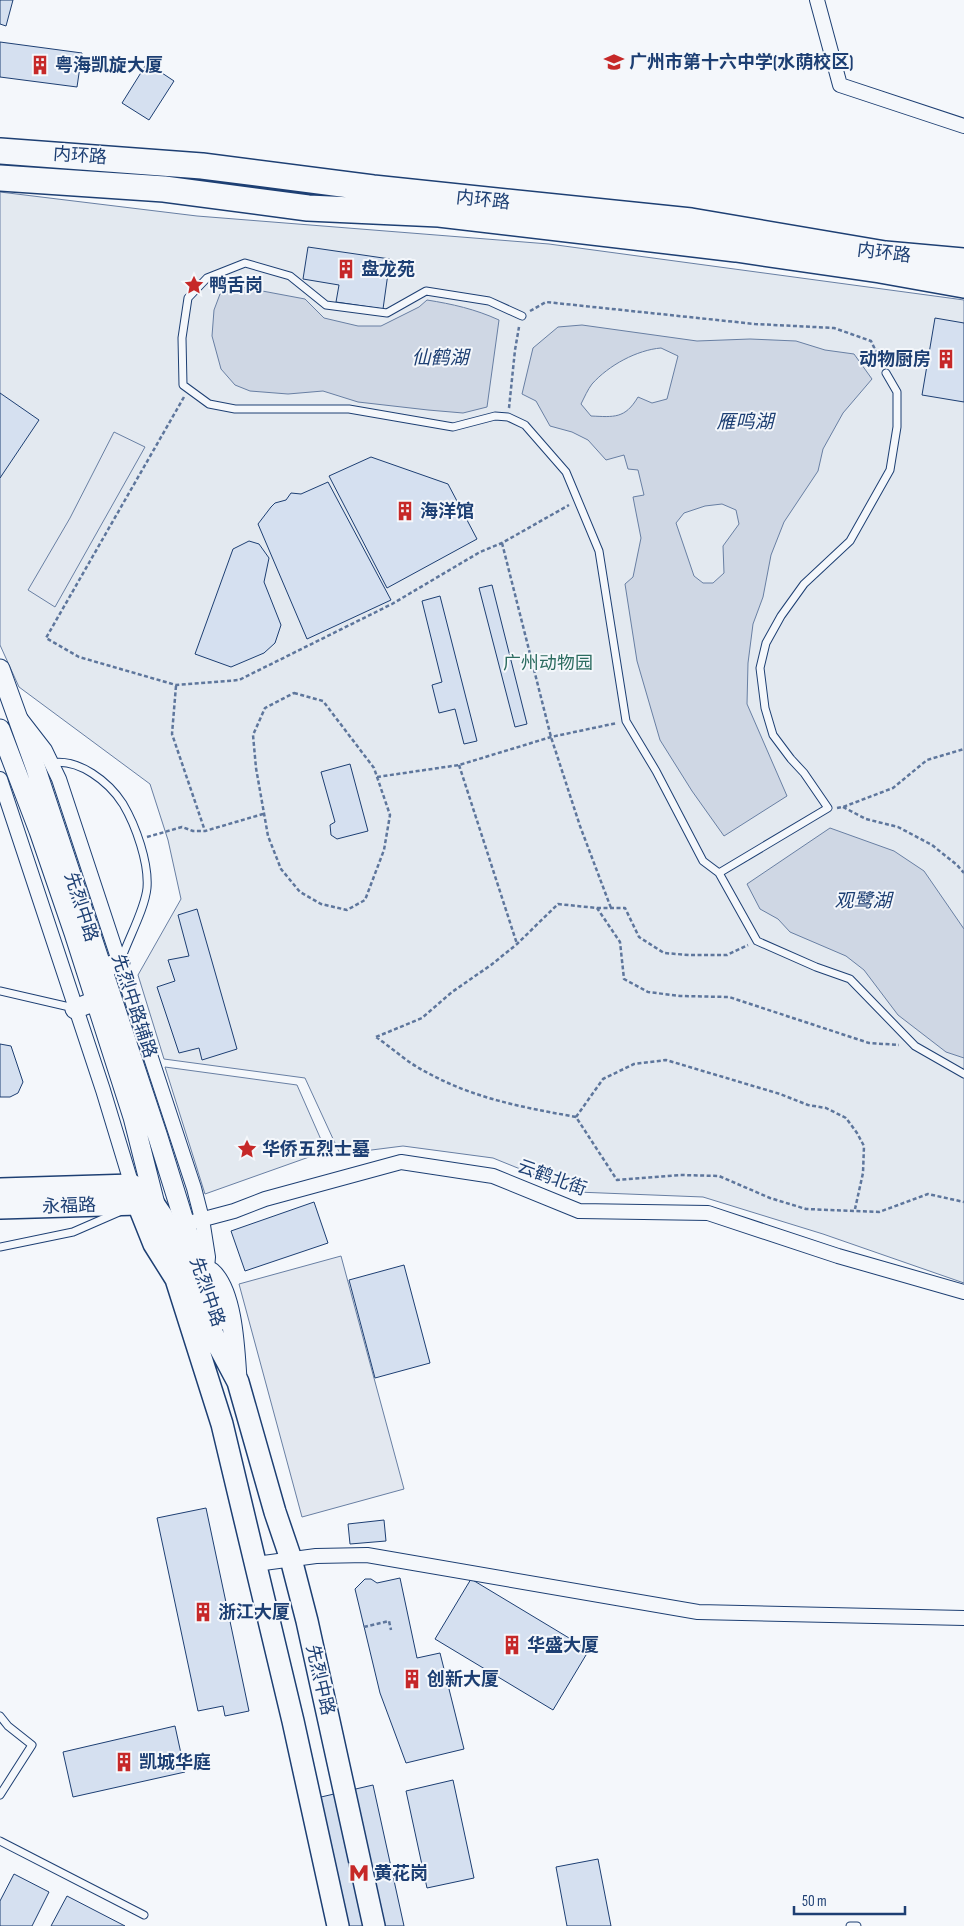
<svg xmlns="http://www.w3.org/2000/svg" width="964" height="1926" font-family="'Sofia Sans Condensed','Noto Sans SC',sans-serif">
<rect width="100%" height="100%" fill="#f4f7fb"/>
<path fill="#e3e9f0" stroke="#687fa3" d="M0,192L197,216L549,244L964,300V1283L823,1234L703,1197L577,1192L493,1158L403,1146L340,1154L305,1078L164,1059L138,975L181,899L168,840L150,784L19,687L0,645Z
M165,1067L297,1085L326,1151L205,1194Z"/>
<path fill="#e3e8f0" stroke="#687fa3" d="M114,432L145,447L55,607L28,590L70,518Z
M341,1256L404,1489L302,1517L239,1284Z"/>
<path fill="#cfd7e4" stroke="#687fa3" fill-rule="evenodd" d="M241,287L305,299L324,318L358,326H381L419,307L427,300C452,304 475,309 499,320L487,407L463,413L428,410L358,402L323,391L288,394L250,391L235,385L221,369L212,336L214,310L220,294Z
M582,325L697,341L750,339L796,341L825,350L854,354L872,379L843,413L823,449L818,471L784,522L771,555L763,597L753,624L748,663L747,704L787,796L724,836L692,791L660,740L637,661L625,584L633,577L641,538L633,497L644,495L638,470L628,469L624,455L606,460L588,440L572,432L550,426L536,401L522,394L533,348L558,327ZM661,348L678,356L667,399L652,403L638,397C625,419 614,417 591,416L581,404C584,398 588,389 592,384C609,365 637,350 661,348ZM722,504L736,510L739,524L723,546L724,573L713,583H703L694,576L676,523L684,513L705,506Z
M830,828L894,851L924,871L964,929V1058L946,1052L898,1015L864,970L846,956L790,932L778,919L760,909L747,884Z"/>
<path fill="#d5e0f0" stroke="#1d3f73" d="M0,0H13L6,26L0,24Z
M0,42L82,53L77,87L0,77Z
M147,63L174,81L149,120L122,103Z
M308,247L390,259L383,309L336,302L339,285L303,279Z
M935,318L964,323V402L922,395Z
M0,393L39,420L0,478Z
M371,457L448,484L477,539L387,588L329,476Z
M328,482L391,600L307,639L258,524L271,507L275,503L286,500L291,493L301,494Z
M249,541L259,544L269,558L264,582L281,625L275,643L264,653L231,667L195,654L233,549Z
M492,585L527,724L515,727L479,588Z
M440,596L477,741L464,744L455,709L439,713L432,685L442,682L422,601Z
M350,764L368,831L337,839L331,835L330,825L335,822L321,772Z
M197,909L237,1049L202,1060L199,1048L179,1053L157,987L175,981L168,960L189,956L178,915Z
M0,1044L11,1046L23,1082L18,1093L10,1097H0Z
M314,1202L328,1243L245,1271L231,1231Z
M404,1265L430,1363L375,1378L349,1280Z
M206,1508L249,1711L225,1716L223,1706L198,1711L157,1518Z
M384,1520L386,1541L350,1544L348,1524Z
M400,1578L417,1658L440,1653L464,1749L406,1763L380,1693L355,1589L365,1579H371L377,1583Z
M471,1579L589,1650L553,1710L435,1639Z
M175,1726L185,1772L73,1797L63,1752Z
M453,1780L474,1878L427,1888L406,1791Z
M373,1785L404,1926H336L308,1800Z
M598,1859L611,1926H567L556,1867Z
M14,1874L49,1892L32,1926H0V1901Z
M67,1896L125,1926H51Z"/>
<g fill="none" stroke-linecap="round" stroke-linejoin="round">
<defs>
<path id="lane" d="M522,316L489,301L426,291L387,313L326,305L290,276L245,263L207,278L188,298L182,338L183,385L209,404L235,409H349L453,427L495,416L508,417L525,425L566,472L599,551L626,721L656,771L703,861L719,873L757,941L816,967L850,979L915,1046L964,1074
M51,763C79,758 109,782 123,804C136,826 149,863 147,888C145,909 128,939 121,960
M719,873L828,808L804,773L791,759L773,735L765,708L760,668L766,643L781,616L804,584L850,541L890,470L897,427V392L886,373
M0,991L74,1008
M0,1247L73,1232L119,1212
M0,1716L8,1726L32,1745L0,1795
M0,1841L144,1915
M850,1926H857"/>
<path id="street" d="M817,0L840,85L964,126
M21,719L45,750L59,779L194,1188L202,1219L208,1257L206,1280
M0,779L103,1090L134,1192
M185,1224L234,1211L265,1199L401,1162L493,1176L579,1211L708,1213L838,1256L964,1292
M256,1564L316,1556L367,1555L698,1612L964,1618"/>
<path id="secondary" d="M0,669L35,766L158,1137L185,1224L217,1322
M0,729L39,831L74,933L133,1117L157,1212
M102,969L120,962
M75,1009L95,1001
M193,1270L211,1272C233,1291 235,1350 237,1379"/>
<path id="primary" d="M0,1189L132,1185L153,1203L162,1216L183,1261L212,1333L238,1382L275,1512L291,1559L307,1621L374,1926
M0,1208L138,1204L154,1244L176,1279L222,1424L293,1721L338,1926"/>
<path id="highway" d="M0,151L202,166L373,188L691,221L885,254L964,261
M0,178L164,189L308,208L439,214L736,249L880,270L964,285"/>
</defs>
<use href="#lane" stroke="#1d3f73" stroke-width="9"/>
<use href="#street" stroke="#1d3f73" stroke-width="16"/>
<use href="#secondary" stroke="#1d3f73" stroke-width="21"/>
<use href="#primary" stroke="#1d3f73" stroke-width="24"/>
<use href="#highway" stroke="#1d3f73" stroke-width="28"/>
<path stroke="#5e769c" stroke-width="2.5" stroke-dasharray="4 2.5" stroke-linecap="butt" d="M530,311L546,302L755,324L834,328L871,341L882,364
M184,397L46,638L79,657L176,685L239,680L392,604L480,552L502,543L569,505
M509,408L515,350L519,327
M502,543L551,737L580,826L611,908
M176,686L172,734L205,831
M294,693L323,701L374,768L390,815L384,850L365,900L347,910L321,904L300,892L281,869L268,836L256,768L253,735L265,708Z
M459,765L517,944
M377,777L459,765L551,737L617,723
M843,807L866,819L898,827L932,845L957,865L964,873
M837,808L843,807L893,788L927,760L964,749
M147,837L182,827L193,831H205L263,814
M597,908H625L639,937L664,953L689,955H727L748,945
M376,1037C392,1048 408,1063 426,1072C475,1099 522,1107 576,1117L617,1180L680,1175L719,1176L770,1198L806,1209L879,1212L928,1194L964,1202
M376,1037L422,1018L452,992L491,965L517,944L558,904L597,908L620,942L624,979L648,992L680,996L729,997L869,1043L899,1045
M576,1117L603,1079L634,1064L666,1060L780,1094L808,1105L826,1108L846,1118L857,1133L864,1146L863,1173L855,1209
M364,1627L389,1621L391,1630"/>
<use href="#lane" stroke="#f4f7fb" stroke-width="7"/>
<use href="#street" stroke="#f4f7fb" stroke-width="14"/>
<use href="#secondary" stroke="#f4f7fb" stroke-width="19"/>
<use href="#primary" stroke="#f4f7fb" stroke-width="21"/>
<use href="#highway" stroke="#f4f7fb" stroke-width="25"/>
</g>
<defs>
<symbol id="school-bare" viewBox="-9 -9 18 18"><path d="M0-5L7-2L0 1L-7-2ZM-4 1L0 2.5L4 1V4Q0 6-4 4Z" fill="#c62828" stroke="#f4f7fb" stroke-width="2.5" paint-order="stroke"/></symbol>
<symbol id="building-bare" viewBox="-9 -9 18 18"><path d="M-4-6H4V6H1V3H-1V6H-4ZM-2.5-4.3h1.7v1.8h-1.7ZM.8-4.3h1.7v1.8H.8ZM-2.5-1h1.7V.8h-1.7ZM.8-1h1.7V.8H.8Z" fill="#c62828" stroke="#f4f7fb" stroke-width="2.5" paint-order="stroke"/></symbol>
<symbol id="sight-bare" viewBox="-9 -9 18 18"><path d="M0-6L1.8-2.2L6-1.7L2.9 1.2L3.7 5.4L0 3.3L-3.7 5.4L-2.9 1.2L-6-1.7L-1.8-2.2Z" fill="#c62828" stroke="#f4f7fb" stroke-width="2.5" paint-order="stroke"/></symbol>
<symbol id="metro-bare" viewBox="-9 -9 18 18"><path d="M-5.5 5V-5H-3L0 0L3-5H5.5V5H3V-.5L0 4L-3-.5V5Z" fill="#c62828" stroke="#f4f7fb" stroke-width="2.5" paint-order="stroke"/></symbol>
</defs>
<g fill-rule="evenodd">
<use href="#school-bare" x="600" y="48" width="28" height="28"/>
<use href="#building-bare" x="26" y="51" width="28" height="28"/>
<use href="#building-bare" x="332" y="255" width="28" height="28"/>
<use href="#sight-bare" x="180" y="271" width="28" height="28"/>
<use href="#building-bare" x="932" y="345" width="28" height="28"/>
<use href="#building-bare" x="391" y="497" width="28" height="28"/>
<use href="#sight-bare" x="233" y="1135" width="28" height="28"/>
<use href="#building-bare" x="189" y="1598" width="28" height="28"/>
<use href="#building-bare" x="498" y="1631" width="28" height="28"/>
<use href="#building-bare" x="398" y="1665" width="28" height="28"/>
<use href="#building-bare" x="110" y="1748" width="28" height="28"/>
<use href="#metro-bare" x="345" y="1859" width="28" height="28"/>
</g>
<g text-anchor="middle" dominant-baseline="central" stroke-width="4" stroke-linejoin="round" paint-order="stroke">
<g font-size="18" font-weight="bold" fill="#1d3f73" stroke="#f4f7fb" text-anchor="start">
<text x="629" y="62">广州市第十六中学(水荫校区)</text>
<text x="55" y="65">粤海凯旋大厦</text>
<text x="361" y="269">盘龙苑</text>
<text x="209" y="285">鸭舌岗</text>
<text x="931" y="359" text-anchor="end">动物厨房</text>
<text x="420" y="511">海洋馆</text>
<text x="262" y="1149">华侨五烈士墓</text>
<text x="218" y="1612">浙江大厦</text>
<text x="527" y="1645">华盛大厦</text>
<text x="427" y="1679">创新大厦</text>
<text x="139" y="1762">凯城华庭</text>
<text x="374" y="1873">黄花岗</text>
</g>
<g font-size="18" fill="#1d3f73" stroke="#f4f7fb">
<text transform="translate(80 156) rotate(4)">内环路</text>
<text transform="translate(483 200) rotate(6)">内环路</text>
<text transform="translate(884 253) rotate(7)">内环路</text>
<text transform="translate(81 907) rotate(72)">先烈中路</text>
<text transform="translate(134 1006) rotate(72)">先烈中路辅路</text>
<text transform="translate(552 1178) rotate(20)">云鹤北街</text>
<text transform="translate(69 1206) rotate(-2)">永福路</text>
<text transform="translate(207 1292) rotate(71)">先烈中路</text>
<text transform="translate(320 1680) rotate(77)">先烈中路</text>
</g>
<g font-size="18" fill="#2c6c60" stroke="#f4f7fb">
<text x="548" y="663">广州动物园</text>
</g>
<g font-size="19" font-style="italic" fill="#1d3f73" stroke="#f4f7fb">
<text x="440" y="358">仙鹤湖</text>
<text x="745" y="422">雁鸣湖</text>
<text x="863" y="901">观鹭湖</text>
</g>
</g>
<path d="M794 1906v8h111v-8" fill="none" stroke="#1d3f73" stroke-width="2.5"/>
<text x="802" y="1906" font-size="15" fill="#1d3f73" stroke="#f4f7fb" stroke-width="4" paint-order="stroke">50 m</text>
</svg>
